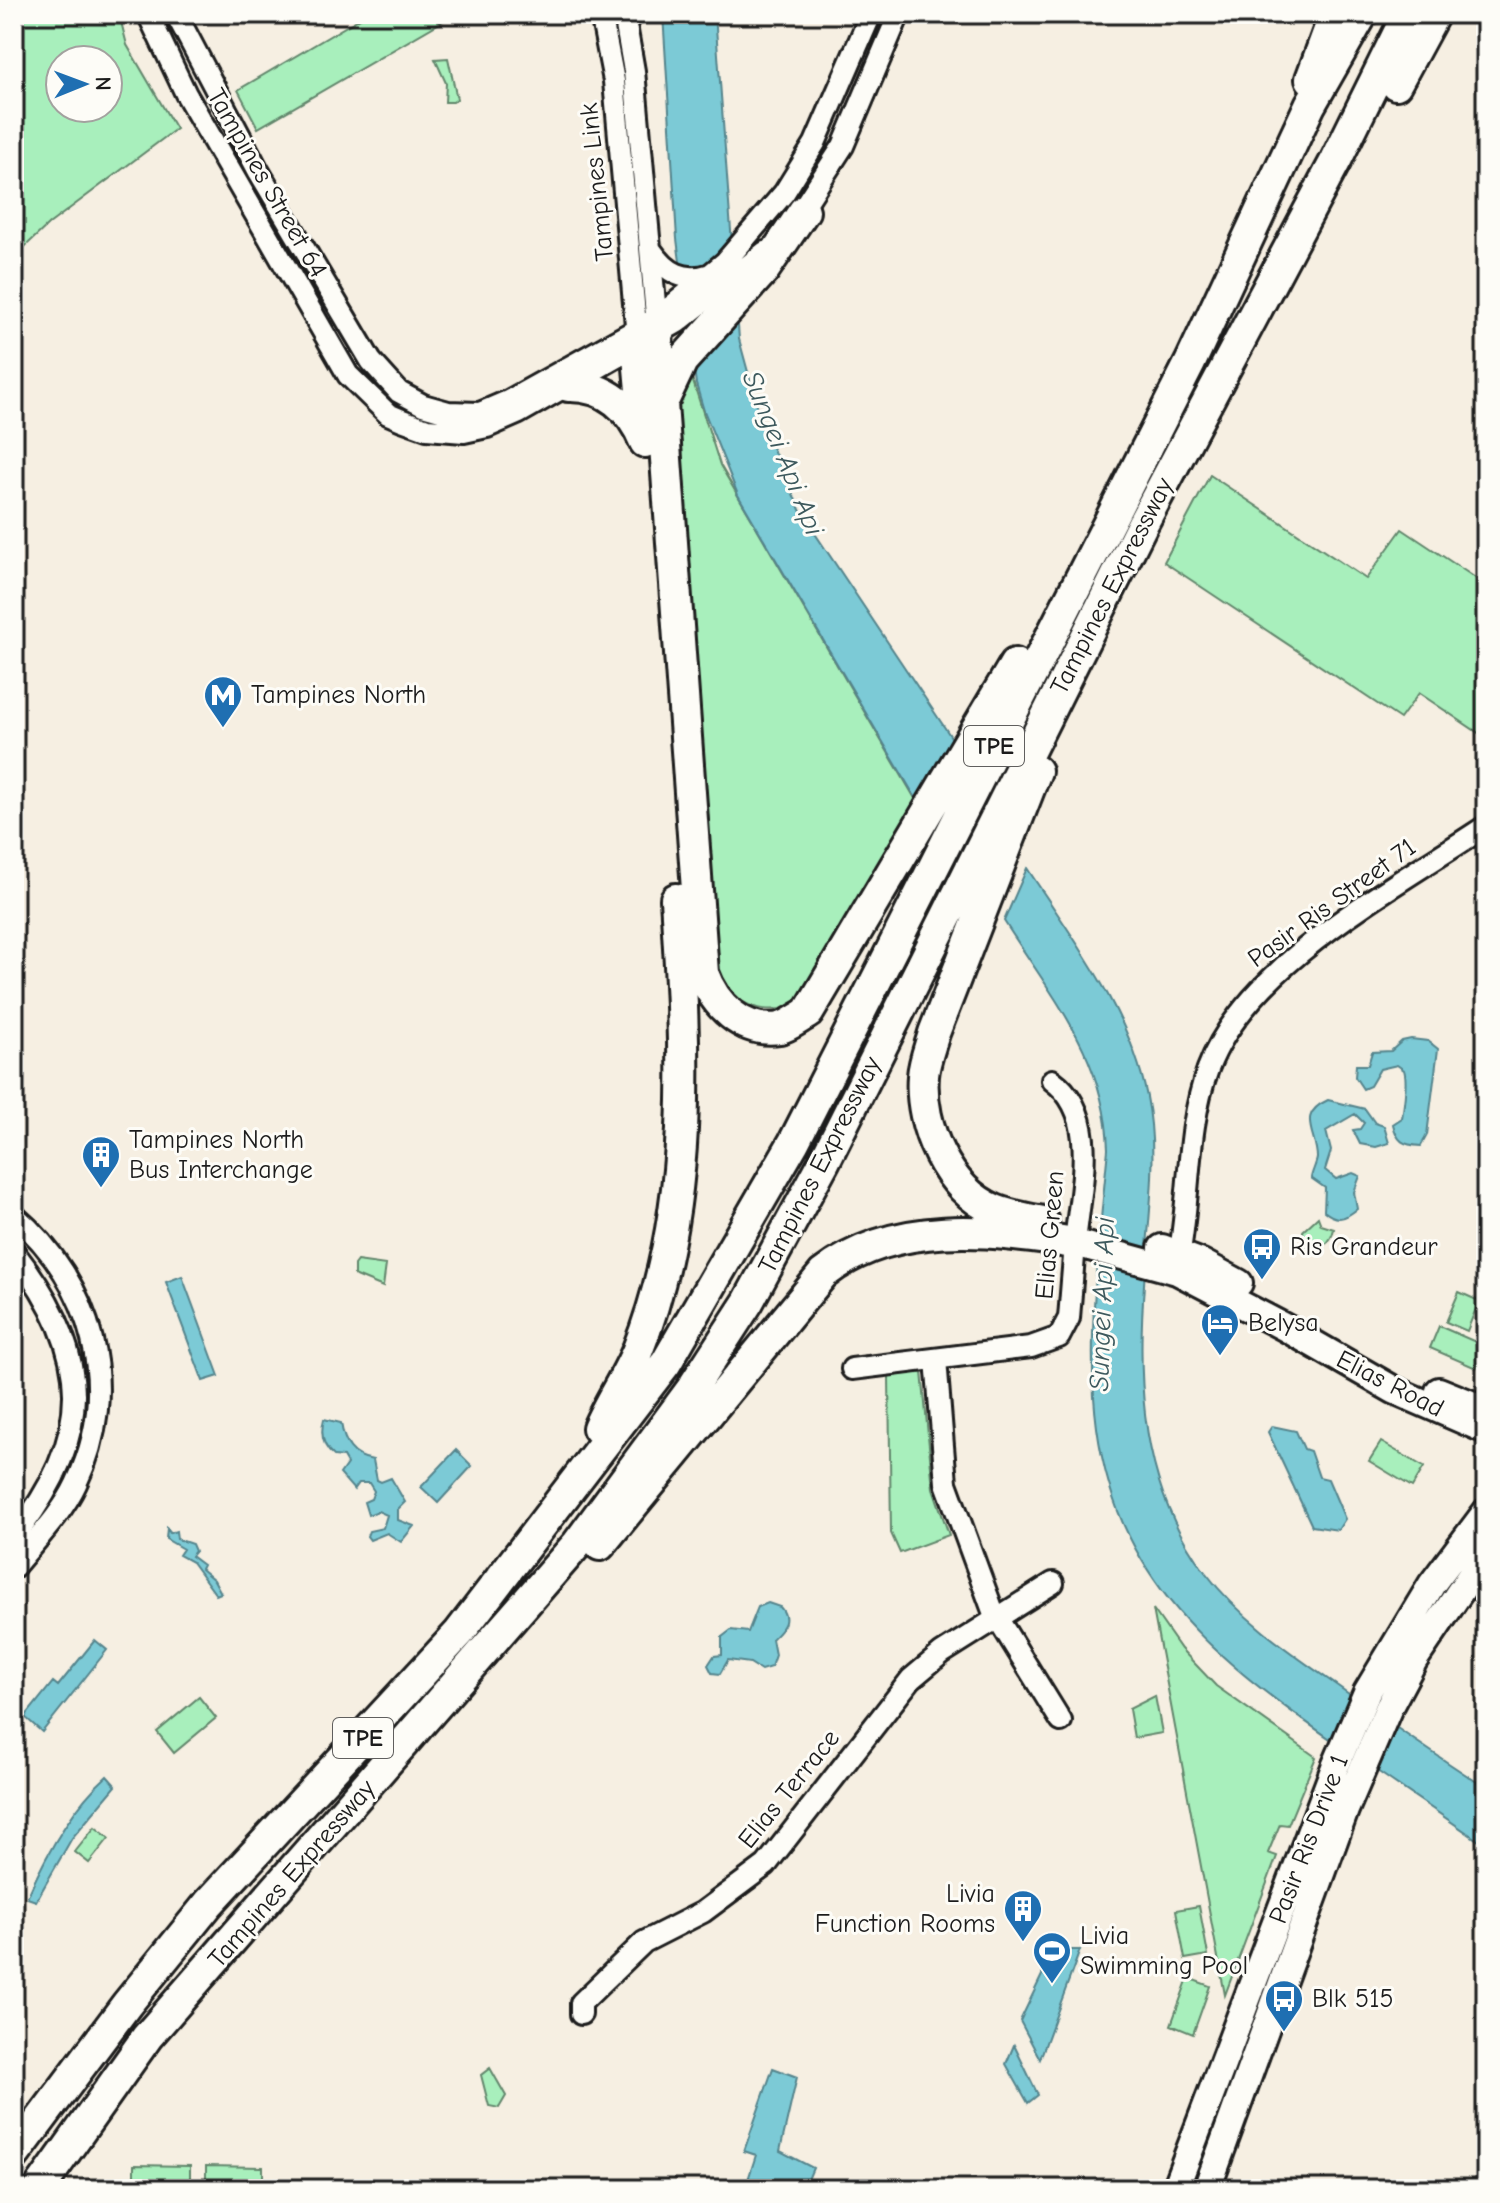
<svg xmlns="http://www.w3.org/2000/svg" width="1500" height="2203" font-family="'Comic Neue',sans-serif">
<rect width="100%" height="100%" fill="#f6efe2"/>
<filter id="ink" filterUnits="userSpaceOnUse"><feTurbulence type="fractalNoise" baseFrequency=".0125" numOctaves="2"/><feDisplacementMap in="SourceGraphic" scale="16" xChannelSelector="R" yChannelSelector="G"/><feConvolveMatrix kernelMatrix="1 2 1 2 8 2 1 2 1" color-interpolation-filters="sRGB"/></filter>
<g filter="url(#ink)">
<path fill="#a8efbc" stroke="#62866c" stroke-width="2" fill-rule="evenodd" d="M14,14H119L127,45L176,129L49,224L14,257ZM60,60H108V108H60Z
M367,14H455L258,128L238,90Z
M448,58L457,99L453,102H445L446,83L435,59Z
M689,369L720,465L920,807L796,1006C754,1018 725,999 714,959L677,392Z
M1210,475L1366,579L1402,529L1486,585V738L1419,693L1400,719L1164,562Z
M1318,1217L1321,1225L1334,1229C1331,1243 1320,1253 1305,1247L1303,1231Z
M357,1261L386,1265L383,1287L354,1275V1265Z
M1459,1292L1479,1301L1467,1331L1446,1322Z
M1439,1326L1485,1346L1476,1368L1430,1348Z
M922,1372L933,1488L949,1535L900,1553L891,1533L889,1376Z
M1381,1442L1424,1467L1412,1487L1369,1461Z
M1153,1609L1181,1649L1216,1686L1316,1757L1288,1825L1280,1824L1268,1853L1277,1856L1225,1995Z
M1155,1696L1162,1733L1134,1738L1129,1709Z
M199,1697L216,1718L174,1753L157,1732Z
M95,1827L109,1838L89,1863L75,1852Z
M1199,1906L1208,1955L1185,1959L1176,1910Z
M1188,1978L1210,1986L1193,2034L1171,2025Z
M490,2068L506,2096L499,2108L489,2106L481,2075Z
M134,2165L190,2166V2189H134Z
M206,2166L263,2167V2189H206Z"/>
<path fill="#7bcad6" stroke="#55848c" stroke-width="2" d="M663,14H715L739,339L763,427L802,514L957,746L921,807L738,495L704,411L696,384L677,239Z
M1027,868C1074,940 1130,1012 1147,1097C1157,1146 1151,1197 1147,1247C1137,1358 1133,1478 1205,1572C1242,1621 1292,1654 1342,1689C1389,1723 1437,1756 1486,1788V1846C1436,1811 1386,1777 1336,1743C1204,1652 1105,1569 1094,1397C1089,1314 1100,1231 1108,1149C1105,1056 1052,997 1004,921Z
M1411,1039L1428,1041L1438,1049L1427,1135L1421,1146C1403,1145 1397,1142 1393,1124L1402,1118C1404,1105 1408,1080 1404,1070L1397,1065L1380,1069L1370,1086L1363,1089L1355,1077L1356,1065H1368L1372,1052L1391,1051L1402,1041Z
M1328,1100L1365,1109L1375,1123L1384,1126L1389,1143L1376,1147L1360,1144L1353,1130L1360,1129L1364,1123L1355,1114L1326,1131L1331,1151L1325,1170L1336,1179L1353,1173L1360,1176L1354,1192L1357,1209C1345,1219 1337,1222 1324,1211L1325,1188L1311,1178C1312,1171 1316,1165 1317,1158C1317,1133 1295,1115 1328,1100Z
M182,1276L219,1376L203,1381L166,1282Z
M324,1419L341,1423C344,1443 352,1457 373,1460L377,1480L381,1482L391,1478L405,1502L398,1509V1520L414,1526L401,1542L387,1533L370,1540L367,1536L369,1531L383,1528L387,1515L378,1511L368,1515L364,1502L371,1499L374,1491L369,1483H359L354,1490L340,1474L347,1464L343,1457L334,1456C323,1447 320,1434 324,1419Z
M1272,1426L1296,1431L1304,1449L1310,1451L1319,1477L1328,1479L1345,1519L1338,1530L1312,1526L1268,1432Z
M456,1450L472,1466L438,1503L421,1487Z
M167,1528L170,1533L176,1531L177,1539L192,1544L195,1551L191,1556L203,1565L201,1569L214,1580L221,1593L216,1595L192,1562L179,1555L183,1549L166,1539Z
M768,1603L780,1607C792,1620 782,1629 772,1639L775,1655L771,1667L761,1670L750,1663L728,1660L720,1674L712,1673L708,1665L714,1656L722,1655V1637L731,1630L748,1632L758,1607Z
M95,1640L107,1650L42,1732L25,1717L53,1682L58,1686Z
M107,1776L116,1786L72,1838L36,1901L27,1898C47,1852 72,1807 107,1776Z
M1054,1950H1080L1040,2059L1020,2021Z
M1014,2045L1038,2095L1028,2103L1006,2064Z
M773,2068L797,2077L780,2151L813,2168L804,2189H745L756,2155L744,2151Z"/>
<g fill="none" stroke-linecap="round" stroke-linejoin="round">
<defs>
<path id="minor" d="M148,14L186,94L348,375L388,414L402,420L427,429L464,432L487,427L519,413L678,322L765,252
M176,14L259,172L371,361L399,392L423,405L448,412L480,413L508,401L657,318L725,262L784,193L815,143L871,14
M601,14L614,81L637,337
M624,14L634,71L657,326
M795,220L843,146L899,14
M651,250C667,273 684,283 711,274
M14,1215C93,1283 122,1388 76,1484C62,1514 35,1541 14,1567
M14,1252C93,1353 95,1436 14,1537
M1177,1267C1191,1203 1185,1131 1208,1069C1247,964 1395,887 1486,826
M936,1359L946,1483L993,1611L1061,1721
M852,1369L1031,1347L1059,1337L1069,1318C1071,1293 1073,1269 1075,1244C1079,1192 1102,1116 1052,1080
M581,2014V2003L644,1942L703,1912L766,1865L911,1679L942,1653L1053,1583"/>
<path id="major" d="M1075,1243L1177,1271L1286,1328L1394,1390L1486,1430
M1162,1248L1202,1263L1239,1283
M1439,1391L1486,1410
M1175,2189L1335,1767L1367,1692L1432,1584L1486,1512
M1207,2189L1345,1810L1389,1707L1414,1660L1486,1553"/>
<path id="highway" d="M1311,79L1335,14
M1396,84L1434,14
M657,334L703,973C714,1004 742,1034 780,1028C789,1026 800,1017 808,1013L1015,664
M637,345L643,413
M568,386C607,385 631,408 645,442
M665,397L682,361L764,270L804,211
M1036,771L934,1033C930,1047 924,1062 923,1076C919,1125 947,1190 995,1210C1010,1216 1027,1219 1043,1222
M598,1428C609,1402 626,1378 637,1352C695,1207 686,1052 676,899
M600,1545L823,1274C894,1218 991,1230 1075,1243
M14,2155L127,2004L209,1903L459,1633L666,1363L794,1142L1190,363L1310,105L1362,14
M39,2189L147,2037L578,1543L691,1390L748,1302L824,1162L1143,523L1336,160L1408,14"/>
</defs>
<use href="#minor" stroke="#1c1c1c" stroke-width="26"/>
<use href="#major" stroke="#1c1c1c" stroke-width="32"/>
<use href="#highway" stroke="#1c1c1c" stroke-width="36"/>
<use href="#minor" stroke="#fdfcf7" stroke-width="20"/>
<use href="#major" stroke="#fdfcf7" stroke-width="26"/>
<use href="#highway" stroke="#fdfcf7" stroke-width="30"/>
</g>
</g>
<defs>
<symbol id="metro-pin" viewBox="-11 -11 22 30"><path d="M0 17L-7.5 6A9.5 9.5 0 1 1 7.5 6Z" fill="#1f6fb2" stroke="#fdfcf7"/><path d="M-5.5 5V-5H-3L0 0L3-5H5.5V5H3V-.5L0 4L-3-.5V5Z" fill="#fff"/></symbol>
<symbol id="building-pin" viewBox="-11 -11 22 30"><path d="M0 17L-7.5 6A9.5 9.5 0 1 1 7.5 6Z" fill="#1f6fb2" stroke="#fdfcf7"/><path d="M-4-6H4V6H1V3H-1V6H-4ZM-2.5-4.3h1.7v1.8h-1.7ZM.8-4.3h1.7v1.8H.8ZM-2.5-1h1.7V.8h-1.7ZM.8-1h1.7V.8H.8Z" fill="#fff"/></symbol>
<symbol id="bus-pin" viewBox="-11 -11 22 30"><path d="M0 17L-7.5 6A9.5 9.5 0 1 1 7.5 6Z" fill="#1f6fb2" stroke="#fdfcf7"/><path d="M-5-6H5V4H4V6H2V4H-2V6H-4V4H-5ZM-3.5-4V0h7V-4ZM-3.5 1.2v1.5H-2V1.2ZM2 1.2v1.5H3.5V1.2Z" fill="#fff"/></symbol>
<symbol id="hotel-pin" viewBox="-11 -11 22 30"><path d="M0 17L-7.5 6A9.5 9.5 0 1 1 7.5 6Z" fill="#1f6fb2" stroke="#fdfcf7"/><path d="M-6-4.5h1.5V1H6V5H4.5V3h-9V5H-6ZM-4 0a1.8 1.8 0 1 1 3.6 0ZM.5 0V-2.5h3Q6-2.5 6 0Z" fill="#fff"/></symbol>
<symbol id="stadium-pin" viewBox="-11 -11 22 30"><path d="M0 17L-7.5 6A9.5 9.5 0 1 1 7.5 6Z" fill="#1f6fb2" stroke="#fdfcf7"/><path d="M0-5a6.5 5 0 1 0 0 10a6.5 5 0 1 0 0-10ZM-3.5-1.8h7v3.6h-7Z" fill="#fff"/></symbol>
</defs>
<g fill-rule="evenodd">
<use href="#metro-pin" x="201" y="673" width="44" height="60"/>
<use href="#building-pin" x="79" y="1133" width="44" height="60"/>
<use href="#bus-pin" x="1240" y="1225" width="44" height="60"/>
<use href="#hotel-pin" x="1198" y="1301" width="44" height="60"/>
<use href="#building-pin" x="1001" y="1887" width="44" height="60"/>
<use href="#stadium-pin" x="1030" y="1929" width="44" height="60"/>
<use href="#bus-pin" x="1262" y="1977" width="44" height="60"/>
</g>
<g text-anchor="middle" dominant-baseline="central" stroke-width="6" stroke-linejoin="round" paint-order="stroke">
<g fill="#fdfcf7" stroke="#605f5e" stroke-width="2">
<rect x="964" y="726" width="60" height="40" rx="6"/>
<rect x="333" y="1718" width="60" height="40" rx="6"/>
</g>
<g font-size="24" font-weight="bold" fill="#1c1c1c">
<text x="994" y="746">TPE</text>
<text x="363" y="1738">TPE</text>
</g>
<g font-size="26" fill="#1c1c1c" stroke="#fdfcf7">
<text transform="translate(597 182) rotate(-96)">Tampines Link</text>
<text transform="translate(267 183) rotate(60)">Tampines Street 64</text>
<text transform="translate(1112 586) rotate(-63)">Tampines Expressway</text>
<text transform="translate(1332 903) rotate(-36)">Pasir Ris Street 71</text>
<text transform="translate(820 1165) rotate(-63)">Tampines Expressway</text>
<text transform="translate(1050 1235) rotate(-85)">Elias Green</text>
<text transform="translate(1390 1384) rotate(27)">Elias Road</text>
<text transform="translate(789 1789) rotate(-51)">Elias Terrace</text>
<text transform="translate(1309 1839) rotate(-69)">Pasir Ris Drive 1</text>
<text transform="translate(292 1874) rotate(-49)">Tampines Expressway</text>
</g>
<g font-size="26" fill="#1c1c1c" stroke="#fdfcf7" text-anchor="start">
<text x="251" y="695">Tampines North</text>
<text x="129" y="1140">Tampines North<tspan x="129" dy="30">Bus Interchange</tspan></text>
<text x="1290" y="1247">Ris Grandeur</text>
<text x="1248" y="1323">Belysa</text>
<text x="995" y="1894" text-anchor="end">Livia<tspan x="995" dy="30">Function Rooms</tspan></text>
<text x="1080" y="1936">Livia<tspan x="1080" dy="30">Swimming Pool</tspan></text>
<text x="1312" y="1999">Blk 515</text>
</g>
<g font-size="28" font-style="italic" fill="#3d595d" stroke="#fdfcf7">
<text transform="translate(783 453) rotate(68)">Sungei Api Api</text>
<text transform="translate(1102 1304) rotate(-88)">Sungei Api Api</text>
</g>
</g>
<rect width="1500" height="2203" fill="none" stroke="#fdfcf7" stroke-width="48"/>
<rect x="24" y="24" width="1452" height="2155" fill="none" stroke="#1c1c1c" stroke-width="3" filter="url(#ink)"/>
<g transform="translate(84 84) rotate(89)"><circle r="38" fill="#fdfcf7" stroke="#a3a29f" stroke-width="2"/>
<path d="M0-6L14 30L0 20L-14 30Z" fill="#1f6fb2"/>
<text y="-12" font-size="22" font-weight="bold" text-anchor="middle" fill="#1c1c1c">N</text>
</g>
</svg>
